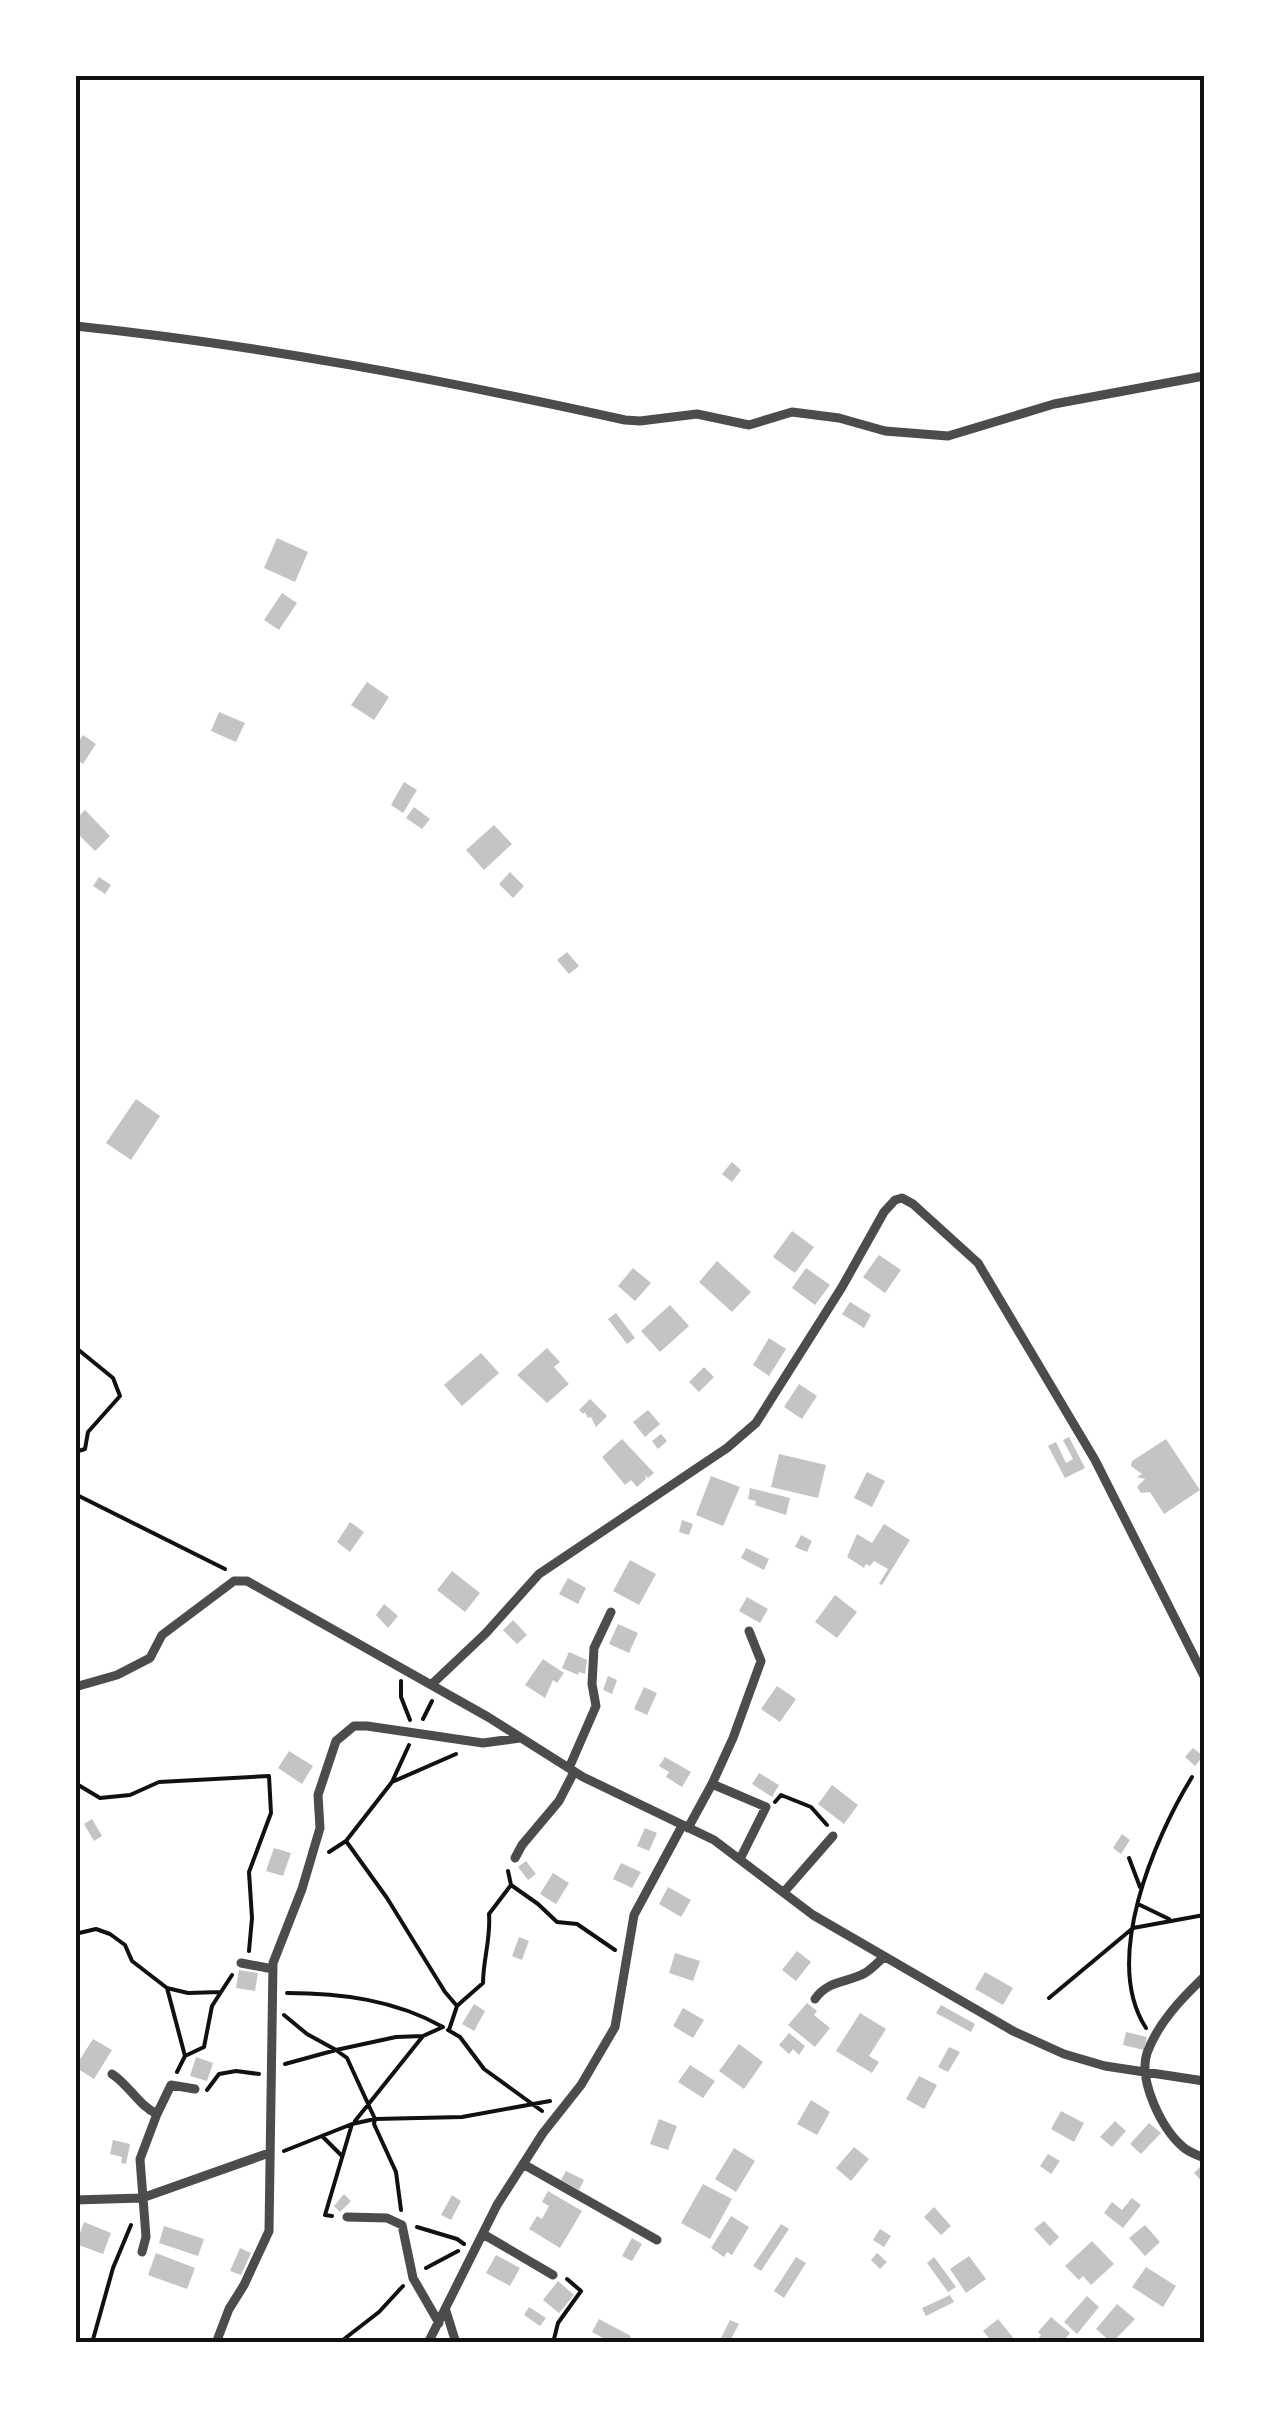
<svg xmlns="http://www.w3.org/2000/svg" width="1279" height="2418" font-family="Helvetica,sans-serif">
<rect width="100%" height="100%" fill="#fff"/>
<path fill="#c4c4c4" d="M277,538L308,552L295,582L264,568Z
M282,593L297,603L279,630L264,620Z
M367,682L389,697L374,720L351,705Z
M219,712L245,723L236,742L211,731Z
M83,735L96,744L83,764L75,758V747Z
M404,782L417,790L403,813L391,805Z
M414,807L430,819L422,829L406,818Z
M85,810L110,836L95,851L75,831V820Z
M494,825L512,844L484,870L466,850Z
M510,872L524,886L513,898L499,884Z
M99,877L111,885L105,894L93,886Z
M567,952L579,966L569,974L557,960Z
M136,1099L160,1116L131,1160L106,1143Z
M732,1162L741,1170L732,1182L722,1174Z
M792,1231L814,1247L795,1273L773,1257Z
M879,1255L901,1270L885,1293L863,1277Z
M717,1261L751,1292L732,1312L699,1282Z
M633,1268L651,1283L635,1301L618,1286Z
M806,1268L830,1285L815,1305L792,1288Z
M850,1302L871,1315L864,1328L842,1314Z
M670,1305L689,1326L660,1352L641,1331Z
M616,1313L635,1338L627,1344L608,1319Z
M769,1338L786,1349L769,1376L753,1365Z
M547,1348L560,1362L554,1367L569,1384L547,1403L517,1375Z
M481,1353L499,1373L462,1406L444,1385Z
M704,1367L714,1377L699,1392L689,1382Z
M799,1384L817,1396L802,1419L784,1407Z
M590,1399L607,1416L596,1427L591,1417L588,1418L585,1412L583,1414L579,1410Z
M648,1410L660,1424L645,1437L633,1422Z
M661,1434L667,1441L658,1449L652,1441Z
M1069,1437L1085,1468L1065,1478L1048,1446L1056,1442L1066,1463L1073,1459L1063,1440Z
M622,1439L654,1473L648,1478L645,1475L646,1479L637,1487L631,1480L625,1485L602,1457Z
M1166,1439L1200,1490L1164,1514L1150,1492L1141,1493L1137,1487L1145,1479L1137,1477L1142,1474L1131,1466L1132,1461Z
M779,1454L826,1465L818,1498L771,1487Z
M867,1472L885,1481L872,1507L854,1498Z
M711,1476L740,1487L723,1526L696,1515Z
M750,1488L790,1498L786,1515L755,1505L756,1501L748,1499Z
M682,1520L693,1524L689,1535L679,1532Z
M350,1522L364,1532L350,1552L337,1542Z
M884,1524L910,1540L882,1585L879,1584L888,1569L874,1561L870,1566L866,1564L864,1568L847,1557L857,1534L872,1543Z
M801,1535L812,1541L807,1552L795,1547Z
M746,1548L769,1559L764,1570L741,1558Z
M630,1560L656,1574L639,1605L613,1591Z
M452,1571L480,1593L465,1612L437,1590Z
M568,1578L586,1588L578,1604L559,1594Z
M835,1595L857,1612L837,1638L815,1622Z
M747,1597L768,1609L760,1623L739,1611Z
M384,1604L398,1616L388,1628L376,1615Z
M513,1620L527,1635L517,1644L503,1630Z
M618,1624L638,1633L629,1653L609,1644Z
M569,1652L587,1660L585,1674L579,1672L578,1675L562,1668Z
M543,1659L564,1673L557,1683L553,1680L545,1698L525,1685Z
M608,1676L617,1680L612,1694L603,1690Z
M777,1686L796,1699L780,1722L761,1709Z
M644,1687L657,1693L647,1715L634,1709Z
M1193,1748L1203,1756L1195,1766L1185,1757Z
M289,1751L313,1766L302,1784L278,1768Z
M665,1757L691,1772L682,1787L666,1777L669,1772L659,1766Z
M759,1773L779,1785L772,1797L752,1784Z
M832,1785L858,1805L844,1824L818,1804Z
M92,1819L102,1836L94,1841L84,1824Z
M645,1828L657,1833L649,1851L637,1846Z
M1122,1834L1130,1840L1121,1854L1113,1848Z
M274,1848L291,1853L283,1876L266,1871Z
M526,1861L536,1874L528,1880L518,1867Z
M621,1863L641,1872L632,1888L613,1879Z
M553,1873L569,1883L556,1904L540,1894Z
M668,1887L691,1900L681,1917L659,1904Z
M519,1937L529,1941L522,1960L512,1956Z
M797,1951L811,1962L796,1981L782,1970Z
M675,1953L700,1961L693,1981L669,1973Z
M239,1970L258,1973L255,1991L236,1988Z
M985,1972L1013,1988L1003,2005L975,1989Z
M807,2003L817,2011L814,2015L830,2028L815,2047L788,2025Z
M474,2004L485,2011L474,2031L462,2024Z
M941,2005L975,2024L971,2032L936,2013Z
M683,2008L704,2020L693,2038L673,2026Z
M860,2013L886,2029L869,2056L879,2062L872,2073L836,2051Z
M1126,2032L1147,2037L1144,2050L1123,2045Z
M789,2033L805,2046L799,2055L793,2049L789,2054L779,2045Z
M93,2039L112,2050L94,2079L75,2067Z
M739,2044L763,2062L744,2089L719,2071Z
M949,2047L960,2052L948,2072L938,2067Z
M196,2057L213,2063L207,2081L190,2076Z
M690,2065L715,2081L703,2098L678,2082Z
M919,2076L937,2085L924,2109L906,2099Z
M811,2100L830,2112L817,2135L797,2124Z
M1061,2111L1084,2123L1074,2142L1051,2129Z
M659,2119L677,2126L668,2150L650,2144Z
M1115,2121L1126,2131L1112,2147L1100,2137Z
M1149,2123L1161,2133L1141,2154L1130,2144Z
M113,2140L130,2144L126,2164L121,2163L122,2157L110,2154Z
M854,2147L869,2159L851,2181L836,2168Z
M734,2148L755,2161L736,2192L715,2179Z
M1048,2154L1060,2161L1051,2174L1040,2166Z
M1202,2165L1204,2167V2184L1194,2173Z
M566,2171L584,2180L579,2190L561,2180Z
M703,2184L732,2199L710,2239L681,2223Z
M548,2191L582,2211L560,2248L529,2229L537,2216L542,2219L549,2206L542,2202Z
M344,2194L351,2201L340,2212L334,2206Z
M452,2195L461,2201L451,2220L441,2215Z
M1132,2198L1141,2205L1123,2228L1104,2213L1112,2202L1122,2210Z
M934,2207L951,2226L941,2235L924,2217Z
M731,2216L749,2227L732,2255L727,2252L724,2257L711,2248Z
M1044,2221L1059,2237L1050,2246L1034,2229Z
M84,2222L111,2233L103,2254L76,2244Z
M781,2224L789,2229L761,2271L753,2266Z
M1145,2225L1160,2242L1145,2256L1129,2238Z
M164,2226L204,2239L198,2256L159,2243Z
M880,2229L891,2236L884,2247L873,2240Z
M632,2238L642,2244L632,2261L622,2256Z
M1092,2241L1114,2264L1091,2285L1083,2276L1079,2280L1065,2266Z
M240,2248L251,2253L241,2275L230,2271Z
M156,2253L195,2268L187,2289L148,2275Z
M877,2253L887,2262L880,2269L871,2260Z
M496,2255L520,2268L510,2286L486,2273Z
M969,2256L986,2279L966,2293L950,2269Z
M796,2257L806,2263L784,2298L774,2291Z
M934,2257L956,2287L948,2292L927,2263Z
M1146,2267L1176,2286L1163,2307L1132,2287Z
M558,2281L574,2295L559,2313L543,2300Z
M950,2295L954,2302L926,2316L922,2308Z
M1087,2296L1099,2307L1077,2334L1064,2322Z
M1117,2304L1135,2319L1112,2343L1096,2329Z
M529,2307L546,2318L540,2326L524,2315Z
M1051,2317L1070,2333L1062,2343H1035L1041,2335L1038,2332Z
M599,2319L631,2336L628,2343H612L592,2332Z
M998,2319L1015,2340L1012,2343H993L983,2331Z
M730,2320L739,2324L729,2343L721,2338Z"/>
<g fill="none" stroke-linecap="round" stroke-linejoin="round">
<path stroke="#111" stroke-width="4" d="M75,1347L113,1378L120,1396L88,1432L85,1449L75,1452
M75,1494L225,1569
M401,1681V1697L410,1720
M423,1719L432,1701
M392,1782L456,1754
M75,1783L100,1798L130,1795L159,1782L269,1776L271,1813L249,1872L252,1918L249,1951
M775,1802L781,1795L811,1807L827,1825
M346,1841L392,1782L409,1745
M329,1852L346,1841L387,1898L445,1992L457,2006L449,2030
M1129,1858L1140,1887
M508,1871L511,1885L538,1904L557,1922L577,1924L615,1950
M1138,1904L1169,1919
M75,1934L96,1929L110,1934L125,1945L132,1961L167,1988
M221,1992L232,1975
M1049,1998L1133,1928L1204,1915
M458,2005L483,1983C483,1960 491,1938 489,1914L511,1885
M284,2015L307,2034L336,2050L396,2037L423,2036L443,2027C395,2000 341,1993 287,1993
M1146,2028C1102,1960 1154,1839 1192,1777
M448,2030L460,2037L484,2069L542,2111
M285,2064L336,2050L347,2058L375,2119L462,2117L550,2101
M177,2072L185,2056L167,1988L188,1993L221,1992L212,2006L204,2047L185,2056
M207,2090L219,2074L236,2071L259,2074
M355,2121L423,2036
M352,2124L375,2119L374,2124L396,2172L401,2210
M323,2137L341,2155
M284,2151L352,2124L325,2215L332,2216
M417,2227L457,2239L464,2244
M426,2268L458,2251
M92,2343L113,2268L131,2225
M339,2343L379,2312L403,2286
M553,2343L558,2323L581,2291L567,2279"/>
<path stroke="#4c4c4c" stroke-width="9" d="M75,326C260,345 443,380 625,420L640,421L697,414L749,425L792,412L839,418L885,431L948,436L1054,404L1204,376
M431,1685L486,1633L539,1574L727,1448L756,1423L842,1287L884,1212L895,1200L902,1198L913,1204L978,1263L1095,1460L1204,1676
M75,1687L117,1675L150,1658L162,1635L234,1581H247L488,1717L583,1777L714,1840L813,1915L1013,2031L1064,2054L1105,2066L1204,2081
M569,1768L596,1706L592,1684L594,1648L611,1612
M712,1784L733,1738L761,1661L749,1631
M688,1828L712,1784L766,1807L740,1859
M515,1858L522,1845L559,1801L574,1772
M784,1892L833,1836
M241,1963L273,1969
M1204,1977C1181,1999 1158,2023 1147,2053C1138,2081 1162,2129 1183,2147C1188,2152 1198,2155 1204,2158
M815,1999C828,1980 847,1983 865,1973C872,1969 878,1962 884,1957
M112,2074C130,2086 138,2105 157,2114L140,2159L146,2237L142,2252
M157,2114L171,2085L195,2089
M523,2164L657,2240
M75,2200L142,2198L269,2153
M347,2217L387,2218L402,2225L413,2278L439,2323
M483,2234L553,2275
M446,2311L456,2343
M216,2343L229,2309L244,2285L269,2231L273,1963L302,1889L320,1828L318,1795L336,1741L354,1726H367L483,1743L520,1738
M428,2343L497,2205L543,2133L581,2085L615,2027L634,1915L682,1826"/>
</g>
<rect width="1279" height="2418" fill="none" stroke="#ffffff" stroke-width="155"/>
<rect x="78" y="78" width="1124" height="2262" fill="none" stroke="#111" stroke-width="4"/>
</svg>
